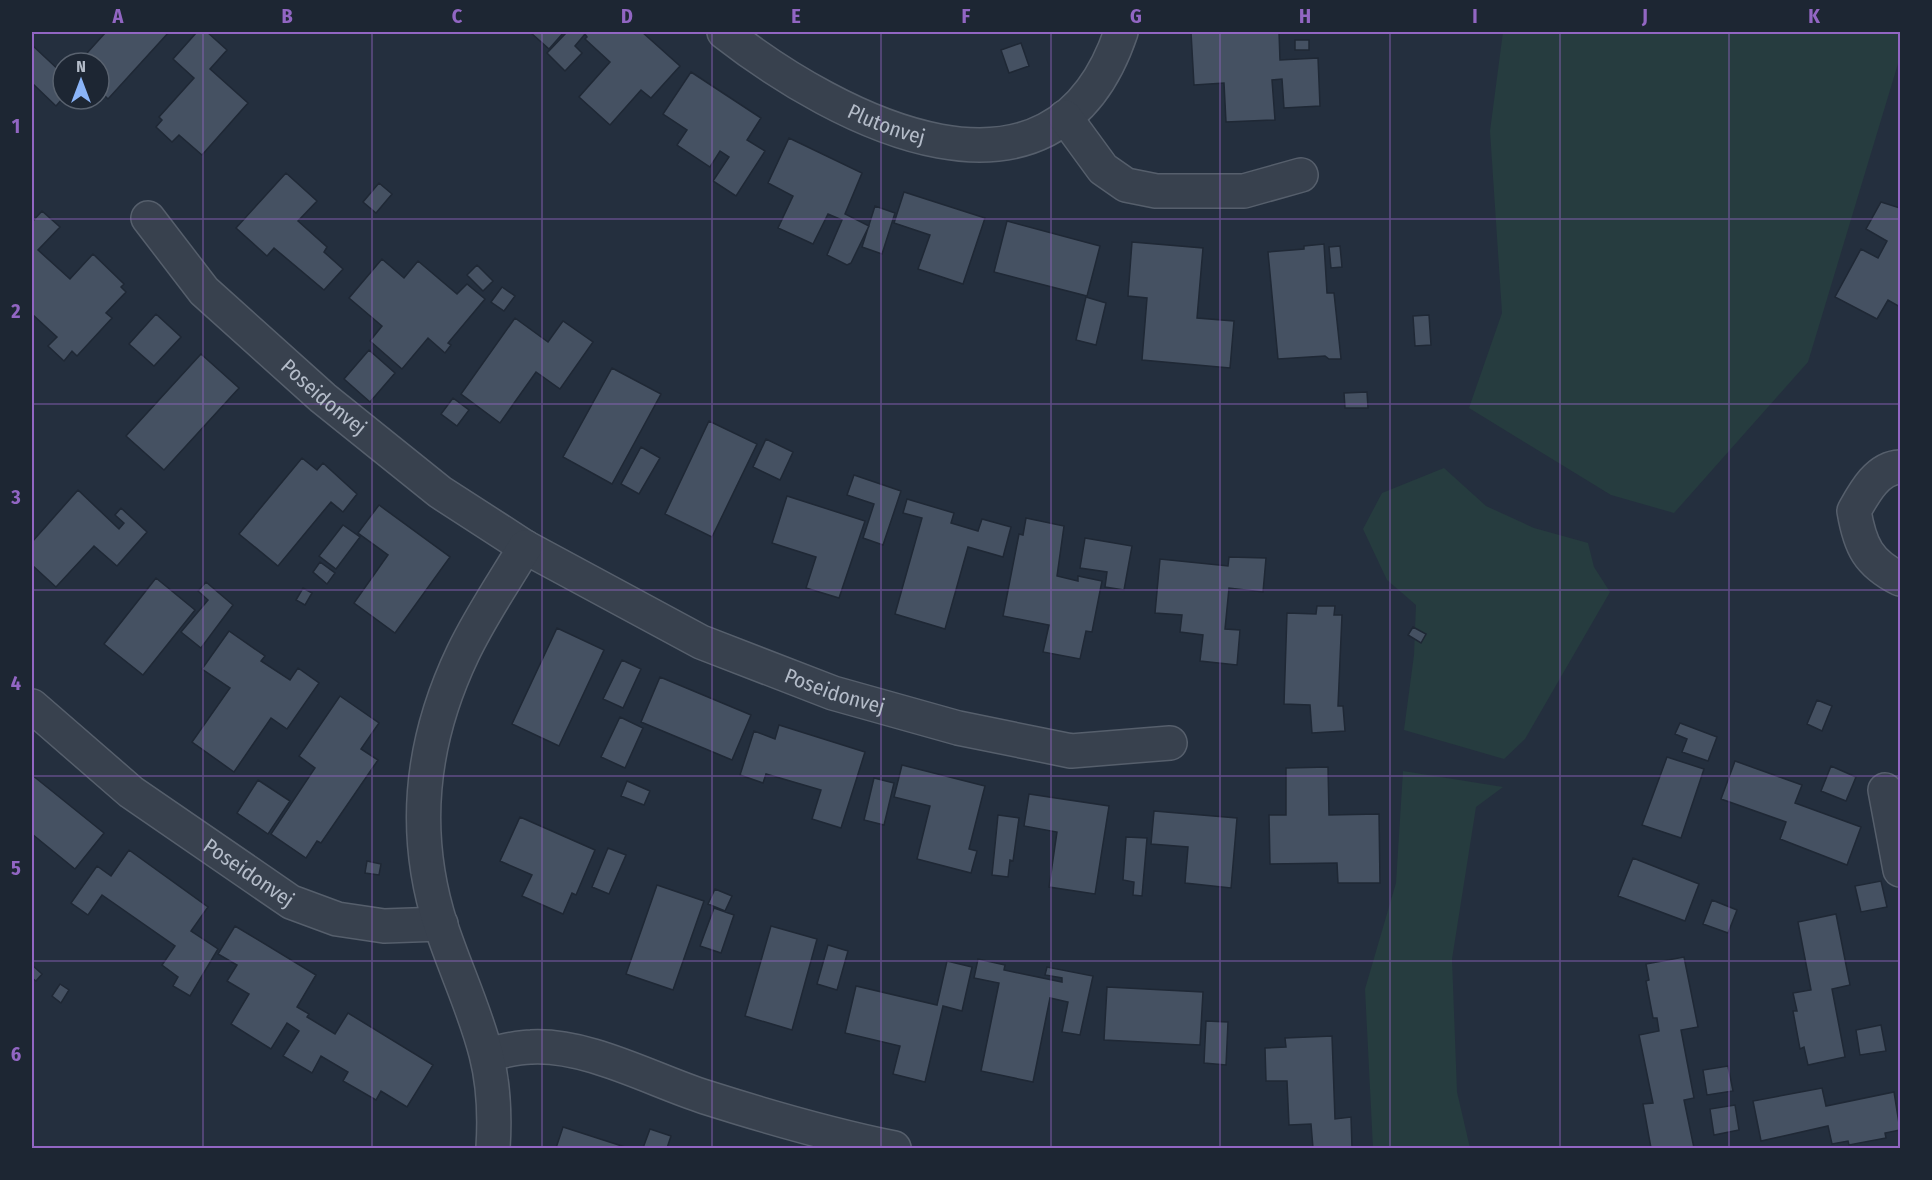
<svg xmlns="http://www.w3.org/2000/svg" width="1932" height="1180" font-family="'Fira Sans Condensed',sans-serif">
<rect width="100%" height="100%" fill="#242f3e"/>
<path fill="#263c3f" d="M1503,32H1900V57L1808,362L1674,513L1611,495L1469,408L1502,313L1490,131Z
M1444,468L1486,506L1534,528L1588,543L1594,567L1610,592L1525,739L1504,759L1404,730L1414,655L1416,605L1387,580L1363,529L1382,493Z
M1403,771L1503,787L1476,807L1452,959L1457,1092L1470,1148H1373L1365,989L1396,883Z"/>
<path fill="#455162" stroke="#1f2835" stroke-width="1.5" d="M106,32H169L108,99L99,90V63H78Z
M197,32H207L227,50L210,69L248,103L202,155L179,135L172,142L156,127L162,120L159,117L194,78L173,59Z
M530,32H564L549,49Z
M567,32H642L680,66L651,98L641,90L610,125L579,97L610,62L585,39L587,37L585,34L575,46L582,53L565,71L547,53Z
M1191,32H1279L1280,60L1318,58L1320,106L1284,108L1282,79L1272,80L1275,120L1226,122L1224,83L1194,85Z
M1295,40H1309V50H1295Z
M1021,43L1029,66L1009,73L1001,50Z
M32,45L63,74V98L56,106L32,83Z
M691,72L761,118L747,140L765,151L736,196L713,181L729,157L720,151L710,167L677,145L687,130L663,114Z
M789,138L862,173L845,214L869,226L851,263L847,265L827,255L842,220L828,214L813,244L778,228L793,196L768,183Z
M286,173L317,201L298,221L327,247L324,252L343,269L324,290L274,248L267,256L236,228Z
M379,183L392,194L376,213L363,202Z
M904,192L985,218L963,284L918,269L930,235L894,223Z
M1881,202L1900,208V307L1888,300L1877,319L1835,297L1861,249L1878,258L1887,241L1866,229Z
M875,206L895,213L882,254L862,247Z
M42,211L60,227L38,250L70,279L93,254L124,284L121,287L126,292L106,313L112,318L77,356L72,351L64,361L48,346L57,337L32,314V222Z
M1007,221L1100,246L1087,296L994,272Z
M1132,242L1203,248L1197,318L1234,321L1230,368L1142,360L1147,298L1128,296Z
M1324,244L1327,293H1334L1341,359H1329L1325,356L1278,359L1268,252L1304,249V246Z
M1340,246L1342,267L1331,268L1329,247Z
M382,259L404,278L418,261L457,294L467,284L485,299L448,343L451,345L445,353L428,338L402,369L370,341L382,326L349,298Z
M477,265L493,281L483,291L467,275Z
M502,287L515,296L504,311L491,302Z
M1086,297L1106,303L1096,345L1076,340Z
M156,314L181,337L154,366L129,344Z
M1429,315L1431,345L1415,346L1413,316Z
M515,318L548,342L563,321L593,342L560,389L536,372L500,423L461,394Z
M369,350L395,373L370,402L344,379Z
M201,354L239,388L164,470L126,436Z
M612,368L661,394L612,484L563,457Z
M1367,392L1368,408H1345L1344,393Z
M453,398L469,410L457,426L441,414Z
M709,421L757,444L712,537L665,514Z
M766,439L793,452L780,480L753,467Z
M641,447L660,458L639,494L621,484Z
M302,458L317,470L323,463L357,494L343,512L331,502L278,566L239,534Z
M854,475L901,491L883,545L863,538L874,504L847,495Z
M78,490L119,529L124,523L115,515L121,508L147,532L117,566L94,546L56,587L32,565V542Z
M787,496L865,521L839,598L806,588L816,557L772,543Z
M907,499L954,513L951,523L978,531L982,519L1011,527L1003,557L968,547L945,629L895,614L922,518L903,513Z
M379,505L450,557L395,633L354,603L388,555L358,533Z
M1026,518L1064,526L1057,576L1078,581V576L1102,581L1092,632L1086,631L1080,659L1043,652L1049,625L1003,616L1019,534L1023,535Z
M343,525L360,537L336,569L319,556Z
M1085,538L1132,546L1124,590L1105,587L1107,572L1080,568Z
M1229,557L1266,558L1263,592L1229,588L1225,629L1240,630L1237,665L1200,661L1203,635L1180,632L1182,615L1155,613L1160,559L1228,566Z
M320,562L335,573L327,584L313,572Z
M156,578L195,610L143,675L104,644Z
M206,582L233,605L201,648L181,632L208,600L198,591Z
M303,588L312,593L305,605L296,600Z
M1317,606H1335L1334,615H1342L1338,706H1343L1345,731L1312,733L1310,705L1284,704L1287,613L1316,614Z
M1413,627L1426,634L1421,643L1408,635Z
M557,628L604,650L559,746L512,724Z
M229,631L265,656L261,661L290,680L298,668L319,683L287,729L271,718L234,772L192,742L230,688L202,669Z
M622,660L641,669L623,708L603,699Z
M660,677L751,715L732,760L641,722Z
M340,696L379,723L361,749L378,760L321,843L317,841L306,858L271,834L315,768L299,756Z
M1817,700L1832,706L1822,731L1807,724Z
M620,717L643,728L625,768L601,757Z
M1680,723L1717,737L1708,761L1682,752L1687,739L1675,734Z
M779,725L865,752L841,828L812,819L821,790L766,774L763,783L740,775L754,731L775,739Z
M1667,757L1704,769L1681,838L1642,825Z
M1735,761L1802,785L1795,803L1861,827L1847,865L1780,839L1786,822L1721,799Z
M902,765L985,786L969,849L977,851L971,873L917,859L930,806L894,797Z
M1831,766L1856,777L1846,801L1821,791Z
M1328,767L1329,815L1379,814L1380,883H1338L1337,863L1270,864L1269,815H1286V768Z
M32,775L104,833L75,869L32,834Z
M874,778L894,783L884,825L864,820Z
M258,780L290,801L268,834L237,813Z
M627,781L650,791L644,805L621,796Z
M1029,794L1109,806L1095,894L1049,887L1057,832L1024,826Z
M1154,811L1237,818L1231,888L1185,883L1188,847L1151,844Z
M998,815L1019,818L1013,861L1010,860L1008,877L992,875Z
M520,817L595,850L576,895L572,893L563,914L522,896L532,875L500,861Z
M1126,837L1147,838L1142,896L1133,895L1134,882L1123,880Z
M608,848L626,855L609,894L592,887Z
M129,850L208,907L191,931L218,949L190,996L173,986L178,977L162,965L175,946L102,895L88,915L71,903L97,866L111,876Z
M1633,858L1699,884L1685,921L1618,896Z
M367,861L381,864L379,875L365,873Z
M1881,881L1887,907L1861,912L1855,886Z
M657,885L704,901L673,990L626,974Z
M715,889L732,896L725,911L708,904Z
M1712,900L1737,910L1728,933L1703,924Z
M714,908L734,915L721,953L700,946Z
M1836,914L1850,985L1832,989L1845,1057L1808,1065L1804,1047L1800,1049L1793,1011H1797L1793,993L1811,990L1798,922Z
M235,926L316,975L297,1007L309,1014L307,1017L335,1034L348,1013L433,1065L407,1107L381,1091L376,1100L343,1081L348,1072L321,1056L312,1073L283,1056L299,1031L287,1023L271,1049L231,1024L249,994L227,981L237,965L218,954Z
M771,926L817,939L792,1030L745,1016Z
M828,945L848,951L837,990L817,984Z
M1684,957L1698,1027L1681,1030L1694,1098L1684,1100L1694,1148H1651L1643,1104L1653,1103L1639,1035L1659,1031L1657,1018H1653L1646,981L1649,980L1646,964Z
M978,959L1005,965L1004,970L1062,982V978L1045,975L1047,967L1093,976L1080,1035L1062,1032L1068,1002L1050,998L1033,1082L981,1071L999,983L974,978Z
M947,961L972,967L962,1011L943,1006L925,1082L893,1074L900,1046L845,1033L856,986L937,1005Z
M32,965L42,974L36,981L32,978Z
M60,984L69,990L61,1003L52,996Z
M1107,987L1203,992L1200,1045L1104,1040Z
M1206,1021L1228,1022L1226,1065L1204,1063Z
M1881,1025L1886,1051L1860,1055L1856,1030Z
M1332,1036L1335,1119L1351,1117L1352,1148H1313L1311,1124L1289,1125L1287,1081H1266L1265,1048L1286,1047L1285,1038Z
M1728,1066L1733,1091L1707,1095L1703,1070Z
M1822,1088L1826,1106L1894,1092L1900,1130L1885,1133L1886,1138L1849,1145L1848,1141L1832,1144L1828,1126L1761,1141L1753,1101Z
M1735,1105L1739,1130L1714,1135L1710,1109Z
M563,1127L628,1148H556Z
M650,1129L671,1136L667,1148H669H643Z"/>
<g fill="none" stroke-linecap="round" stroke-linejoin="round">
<defs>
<g id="minor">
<path id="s1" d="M724,32C838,121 1053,234 1121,32"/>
<path d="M1065,117L1103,169L1126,185L1156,191H1244L1301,175"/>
<path id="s2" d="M148,218L204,291L323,398L440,492L525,547L701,642L833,693L958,728L1071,751L1170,743"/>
<path d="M1900,467C1877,468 1864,493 1854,511C1860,546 1868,563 1900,579"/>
<path id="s3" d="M32,706L131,792L291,902L337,919L384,926L441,924"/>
<path d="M1885,790L1900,870"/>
<path d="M487,1054C501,1052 517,1047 531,1047C588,1044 652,1080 705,1097C768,1117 830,1135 894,1148"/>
<path d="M493,1148C495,1117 494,1085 486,1054C475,1010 455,969 441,926C411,833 421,741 463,653C480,617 504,582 525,547"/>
</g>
</defs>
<use href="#minor" stroke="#565f6c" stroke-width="36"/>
<use href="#minor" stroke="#38414e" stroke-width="33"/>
</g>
<path fill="none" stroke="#9266c3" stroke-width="1.5" stroke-opacity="0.55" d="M203,32V1148M372,32V1148M542,32V1148M712,32V1148M881,32V1148M1051,32V1148M1220,32V1148M1390,32V1148M1560,32V1148M1729,32V1148M32,219H1900M32,404H1900M32,590H1900M32,776H1900M32,961H1900"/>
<g text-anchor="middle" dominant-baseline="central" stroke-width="4.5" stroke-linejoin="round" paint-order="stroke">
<g font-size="21" fill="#b4bcc9" stroke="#1d2633">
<text stroke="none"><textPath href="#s1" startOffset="188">Plutonvej</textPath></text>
<text stroke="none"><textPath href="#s2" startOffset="252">Poseidonvej</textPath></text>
<text stroke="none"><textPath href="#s2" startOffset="846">Poseidonvej</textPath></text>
<text stroke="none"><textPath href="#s3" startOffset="274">Poseidonvej</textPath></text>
</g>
</g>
<rect width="1932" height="1180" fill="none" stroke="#1d2633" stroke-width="66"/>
<g transform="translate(81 81)"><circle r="28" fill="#1d2633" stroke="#59626f" stroke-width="1.5"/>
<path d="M0-4.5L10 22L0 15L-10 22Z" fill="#8ab4f8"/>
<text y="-9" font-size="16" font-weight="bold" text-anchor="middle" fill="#b4bcc9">N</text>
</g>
<rect x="33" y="33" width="1866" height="1114" fill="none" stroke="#9266c3" stroke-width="2"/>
<g font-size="20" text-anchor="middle" font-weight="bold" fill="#9266c3">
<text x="118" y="23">A</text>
<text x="287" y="23">B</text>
<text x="457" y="23">C</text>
<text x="627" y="23">D</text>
<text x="796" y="23">E</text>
<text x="966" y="23">F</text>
<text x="1136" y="23">G</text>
<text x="1305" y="23">H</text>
<text x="1475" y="23">I</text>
<text x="1645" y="23">J</text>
<text x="1814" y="23">K</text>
<text x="16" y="133">1</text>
<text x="16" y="318">2</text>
<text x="16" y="504">3</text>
<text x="16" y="690">4</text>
<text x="16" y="875">5</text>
<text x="16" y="1061">6</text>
</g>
</svg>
